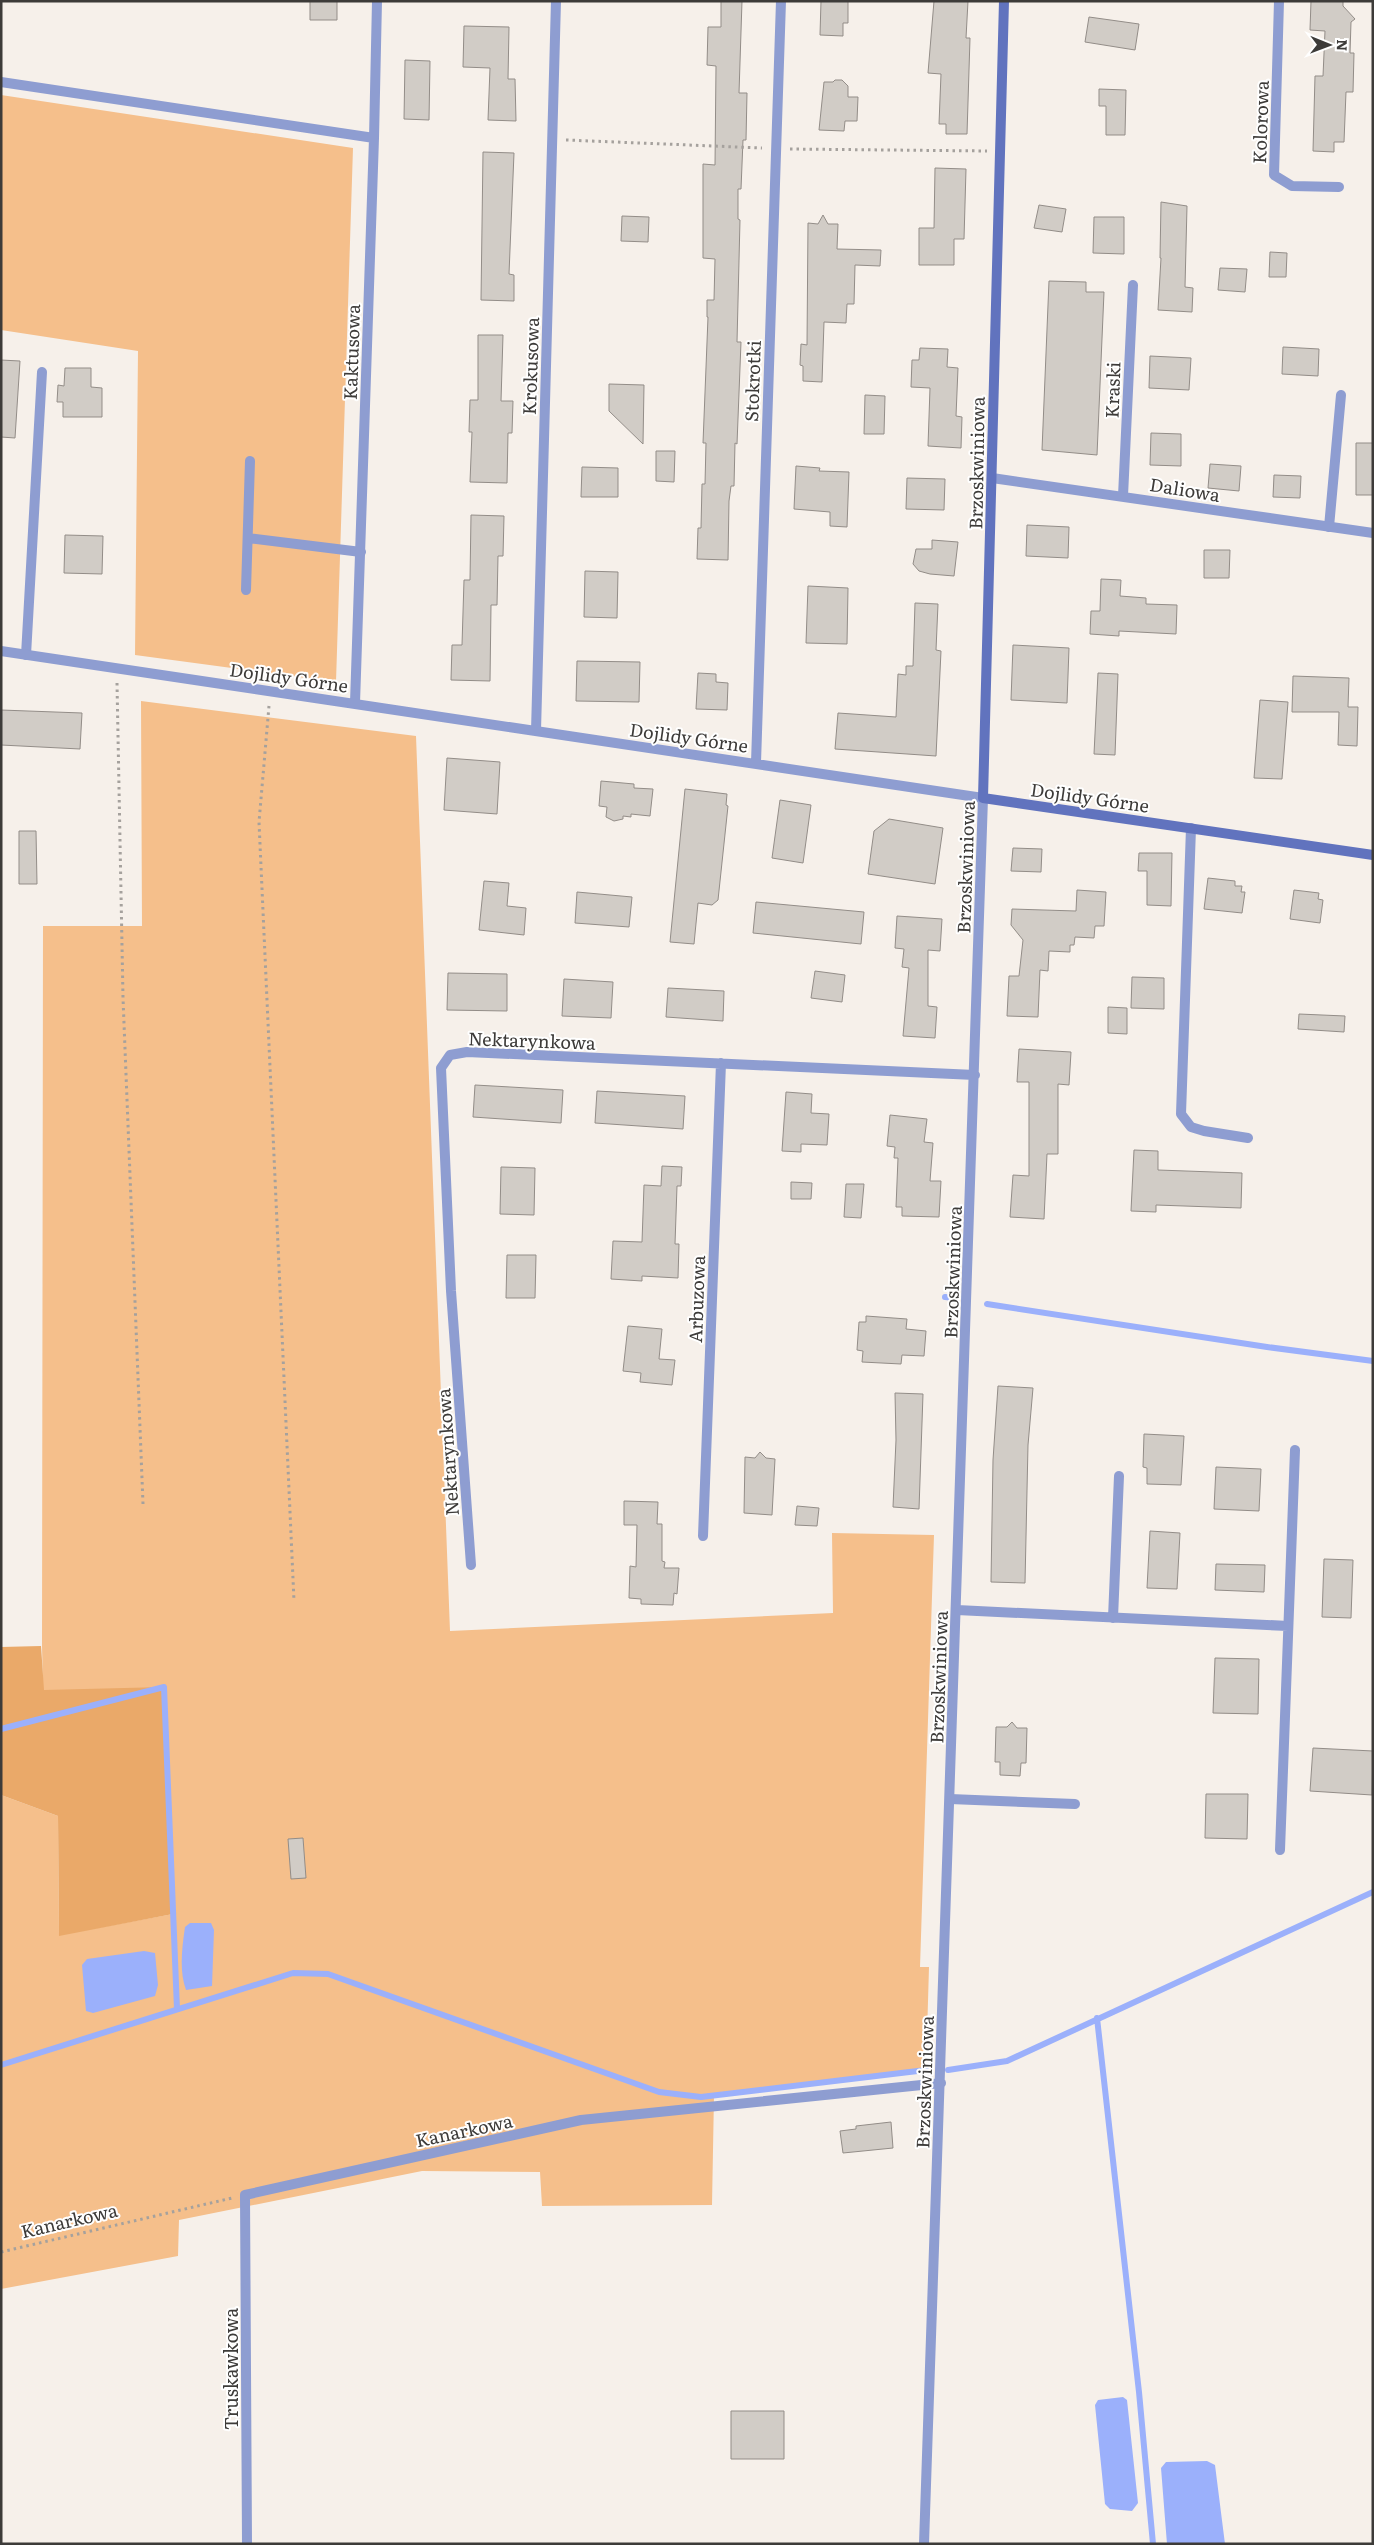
<svg xmlns="http://www.w3.org/2000/svg" width="1374" height="2545" font-family="Literata,serif">
<rect width="100%" height="100%" fill="#f6f0ea"/>
<path fill="#f5bf8b" d="M1,95L353,148L336,682L135,655L138,351L1,330Z
M141,701L416,736L450,1631L833,1613L832,1533L934,1535L920,1967H929L926,2070L714,2095L712,2205L542,2206L540,2172L422,2171L179,2220L178,2256L1,2289V1795L58,1816L59,1935L173,1914L43,1690L42,1646L43,926H142Z"/>
<path fill="#eaa969" d="M41,1646L44,1690L164,1687L173,1914L59,1936L58,1816L1,1795V1647Z"/>
<path fill="#9bb0fb" d="M190,1923H211L214,1930L212,1986L186,1990C179,1971 182,1948 185,1927Z
M144,1951L155,1953L158,1985L155,1996L93,2013L86,2011L82,1965L87,1959Z
M1123,2397L1127,2400L1138,2503L1132,2511L1110,2509L1105,2504L1095,2405L1098,2400Z
M1207,2461L1215,2465L1225,2544H1167L1161,2468L1166,2462Z"/>
<g fill="none" stroke-linecap="round" stroke-linejoin="round">
<path stroke="#9bb0fb" stroke-width="6" d="M945,1297L954,1298
M987,1304L1267,1347L1373,1361
M1,1729L164,1687L177,2009
M1097,2018L1139,2392L1153,2544
M1,2065L293,1973L328,1974L659,2092L701,2097L926,2070
M948,2070L1007,2061L1373,1892"/>
</g>
<path fill="#d1ccc6" stroke="#938d88" d="M310,1H337V20H310Z
M721,1H742L739,93H747L746,140H743L741,189H738V219L740,220L737,342H741L737,444L735,443L734,486H731L729,501L728,560L697,559L698,528H701L702,484H705L706,443H703L708,317H707V300H714L715,259L703,258V164L715,165L716,66L707,65L708,27H721Z
M821,1H848V23H843V36L820,35Z
M934,1H968L966,38H970L967,134H946V124H939L941,74L928,73Z
M1311,1H1343V6L1355,19L1351,22L1350,53H1354L1353,92H1346L1344,142H1334V152L1313,151L1315,76H1323L1325,31L1310,30Z
M1089,17L1139,24L1135,50L1085,42Z
M464,26L509,27L508,79H515L516,121L488,120L490,68L463,67Z
M405,60L430,61L429,120L404,119Z
M835,80H842L848,86V97H858L857,121H845L844,131L819,130L824,82H833Z
M1099,89L1126,90L1125,135H1106V106H1099Z
M483,152L514,153L509,274L514,275V301L481,300Z
M935,168L966,169L964,239H954V265H919V228H934Z
M1161,202L1187,206L1185,287L1193,288L1192,312L1158,310L1161,258H1160Z
M1039,205L1066,209L1062,232L1034,228Z
M823,215L828,224H838L837,249L881,250L880,266L855,265L854,304H847L846,323L824,322L822,382L803,381V366L800,365L801,344L807,345L808,223L818,224Z
M622,216L649,217L648,242L621,241Z
M1094,217H1124V254L1093,253Z
M1270,252L1287,253L1286,277H1269Z
M1220,268L1247,269L1245,292L1218,290Z
M1049,281L1086,282V292H1104L1097,455L1042,450Z
M478,335H503L501,401H513L512,433H508L507,483L470,482L472,432H469L470,400H478Z
M1283,347L1319,349L1318,376L1282,374Z
M920,348L948,349L947,367L958,368L956,416L962,417L961,448L928,446L930,388L911,387L912,360H919Z
M1150,356L1191,358L1189,390L1149,388Z
M1,360L20,361L15,438L1,437Z
M65,368H91V387L102,388V417H63V402H57L58,385L64,386Z
M609,384L644,385L643,444L609,411Z
M865,395L885,396L884,434H864Z
M1151,433L1181,434V466L1150,465Z
M1356,443H1373V495H1356Z
M656,451H675L674,482L656,481Z
M1210,464L1241,466L1239,491L1208,488Z
M796,466L820,468L819,471L849,472L847,527L830,526V512L794,509Z
M582,467L618,468V497H581Z
M1274,475L1301,476L1300,498L1273,497Z
M907,478L945,479L944,510L906,509Z
M471,515L504,516L503,556H498L497,605H491L490,681L451,680L452,645H462L464,580H470Z
M1027,525L1069,527L1068,558L1026,556Z
M65,535L103,536L102,574L64,573Z
M932,540L958,542L954,576L930,574L919,571L913,564L916,549H932Z
M1204,550H1230L1229,578H1204Z
M585,571L618,572L617,618L584,617Z
M1101,579L1121,580L1120,596L1146,598V604L1177,605L1176,634L1119,631V636L1090,634L1091,611H1100Z
M808,586L848,588L847,644L806,643Z
M915,603L938,604L936,650L941,651L936,756L835,749L838,713L896,717L898,674L906,675V666H913Z
M1013,645L1069,648L1067,703L1011,700Z
M577,661L640,662L639,702L576,701Z
M698,673L716,674V682L728,683L727,710L696,709Z
M1098,673L1118,674L1115,755L1094,754Z
M1293,676L1349,678L1348,707H1358L1357,746L1338,745L1339,712H1292Z
M1260,700L1288,702L1282,779L1254,778Z
M1,710L82,713L80,749L1,745Z
M447,758L500,762L497,814L444,810Z
M601,781L634,784V788L653,789L650,816L631,814V817L623,816V819L614,821L606,817L607,807L599,806Z
M685,789L727,794L726,805L728,806L718,900L712,905L698,903L694,944L670,942Z
M780,800L811,805L803,863L772,858Z
M889,819L943,828L935,884L868,874L874,831Z
M19,831H36L37,884H19Z
M1013,848L1042,849L1041,872L1011,871Z
M1139,853H1172L1171,906L1147,905V871H1138Z
M1208,878L1235,881V886H1242L1241,892H1245L1242,913L1204,909Z
M484,881L509,883L507,906L526,908L524,935L479,930Z
M1077,890L1106,892L1104,926H1095L1094,938L1075,937L1074,945H1070V952L1049,951L1048,971L1040,970L1038,1017L1007,1016L1009,976H1019L1023,940L1011,925L1012,909L1076,911Z
M1294,890L1319,893L1318,899L1323,900L1320,923L1290,919Z
M577,892L632,897L629,927L575,923Z
M756,902L864,912L861,944L753,933Z
M897,916L942,919L940,951L928,950V1006L937,1007L935,1038L903,1036L909,968L902,967L904,949L895,948Z
M815,971L845,975L842,1002L811,998Z
M448,973L507,974V1011L447,1010Z
M1132,977L1164,978V1009L1131,1008Z
M564,979L613,982L611,1018L562,1016Z
M668,988L724,991L723,1021L666,1017Z
M1108,1007L1127,1008V1034L1108,1033Z
M1299,1014L1345,1016L1344,1032L1298,1029Z
M1019,1049L1071,1052L1069,1085L1058,1084V1154H1047L1044,1219L1010,1217L1013,1175L1029,1176V1082H1017Z
M475,1085L563,1090L561,1123L473,1117Z
M597,1091L685,1096L683,1129L595,1123Z
M786,1092L812,1094L811,1113L829,1114L827,1145L801,1144V1152L782,1151Z
M890,1115L927,1119L924,1142L933,1143L930,1181H941L939,1217L902,1216V1207H896L898,1158H894L895,1147L887,1146Z
M1134,1150L1158,1151V1170L1242,1173L1241,1208L1156,1205V1212L1131,1211Z
M662,1166L682,1167L681,1186H677L675,1244H679L678,1278L642,1276V1281L611,1279L613,1241L642,1242L644,1185L661,1186Z
M501,1167L535,1168L534,1215L500,1214Z
M791,1182L812,1183L811,1199H791Z
M846,1184H864L861,1218L844,1217Z
M507,1255H536L535,1298H506Z
M866,1316L907,1319L906,1329L926,1331L924,1356L902,1355L901,1364L862,1362L863,1351L857,1350L859,1322H866Z
M628,1326L662,1329L659,1359L675,1360L672,1385L640,1382L641,1373L623,1371Z
M998,1386L1033,1388L1028,1445L1025,1583L991,1582L993,1460Z
M895,1393L923,1394L919,1509L893,1507L896,1440Z
M1144,1434L1184,1436L1181,1485L1147,1484V1468L1143,1467Z
M760,1452L766,1458L775,1459L772,1515L744,1513L745,1457L755,1458Z
M1216,1467L1261,1469L1259,1511L1214,1509Z
M624,1501L658,1502L657,1524H662V1561L665,1562L664,1568H679L677,1594L674,1593L673,1605L641,1604V1599L629,1598L630,1566L636,1567L637,1525H624Z
M797,1506L819,1508L817,1526L795,1525Z
M1150,1531L1180,1533L1177,1589L1147,1588Z
M1324,1559L1353,1560L1351,1618L1322,1617Z
M1216,1564L1265,1565L1264,1592L1215,1590Z
M1215,1658L1259,1659L1258,1714L1213,1713Z
M1012,1722L1017,1728H1027L1026,1763H1021L1020,1776L1000,1775V1762H995L996,1727H1007Z
M1313,1748L1373,1751L1372,1795L1310,1791Z
M1206,1794H1248L1247,1839L1205,1838Z
M303,1838L306,1878L291,1879L288,1839Z
M891,2122L893,2148L843,2153L840,2131L856,2129V2126Z
M731,2411H784V2459H731Z"/>
<g fill="none" stroke-linecap="round" stroke-linejoin="round">
<path stroke="#a5a19d" stroke-width="3" stroke-dasharray="2.5 4" stroke-linecap="butt" d="M566,140L762,148
M790,149L987,151
M117,683L123,998L143,1504
M269,706L259,822L294,1601
M1,2252L232,2198"/>
<path stroke="#8e9dd1" stroke-width="10" d="M1329,527L1341,395
M248,538L361,552
M246,590L250,461
M26,655L42,372
M1191,828L1181,1114L1191,1127L1204,1131L1248,1138
M950,1799L1075,1804"/>
<path stroke="#8e9dd1" stroke-width="10" d="M1279,1L1274,175L1292,186L1339,187
M1,82L374,138
M992,478L1373,533
M1123,496L1133,285
M1,651L983,798L924,2544
M355,703L374,138L377,1
M536,731L556,1
M756,763L781,1
M703,1536L721,1063
M471,1565L451,1291L441,1068L450,1055L467,1052L975,1075
M957,1610L1288,1626
M1113,1618L1119,1476
M1280,1850L1295,1450
M247,2544L245,2195L581,2120L941,2083"/>
<path stroke="#6173be" stroke-width="10" d="M1004,1L983,798L1373,855"/>
</g>
<g text-anchor="middle" dominant-baseline="central" stroke-width="4" stroke-linejoin="round" paint-order="stroke">
<g font-size="18" fill="#3d3b39" stroke="#fff">
<text transform="translate(1260 122) rotate(-88)">Kolorowa</text>
<text transform="translate(351 352) rotate(-88)">Kaktusowa</text>
<text transform="translate(530 366) rotate(-88)">Krokusowa</text>
<text transform="translate(752 381) rotate(-88)">Stokrotki</text>
<text transform="translate(1112 390) rotate(-88)">Kraski</text>
<text transform="translate(976 463) rotate(-89)">Brzoskwiniowa</text>
<text transform="translate(1185 489) rotate(9)">Daliowa</text>
<text transform="translate(289 677) rotate(8)">Dojlidy Górne</text>
<text transform="translate(689 737) rotate(8)">Dojlidy Górne</text>
<text transform="translate(1090 797) rotate(8)">Dojlidy Górne</text>
<text transform="translate(965 867) rotate(-88)">Brzoskwiniowa</text>
<text transform="translate(532 1040) rotate(2)">Nektarynkowa</text>
<text transform="translate(952 1272) rotate(-88)">Brzoskwiniowa</text>
<text transform="translate(696 1299) rotate(-88)">Arbuzowa</text>
<text transform="translate(447 1452) rotate(-94)">Nektarynkowa</text>
<text transform="translate(938 1677) rotate(-88)">Brzoskwiniowa</text>
<text transform="translate(924 2082) rotate(-88)">Brzoskwiniowa</text>
<text transform="translate(464 2130) rotate(-12)">Kanarkowa</text>
<text transform="translate(69 2220) rotate(-13)">Kanarkowa</text>
<text transform="translate(230 2369) rotate(-90)">Truskawkowa</text>
</g>
</g>
<rect width="1374" height="2545" fill="none" stroke="#3d3b39" stroke-width="5"/>
<g transform="translate(1329 45) rotate(91)" stroke="#ffffff" stroke-width="4" paint-order="stroke">
<path d="M0-4L9 19L0 12L-9 19Z" fill="#3d3b39"/>
<text y="-8" font-size="14" font-weight="bold" text-anchor="middle" fill="#3d3b39">N</text>
</g>
</svg>
